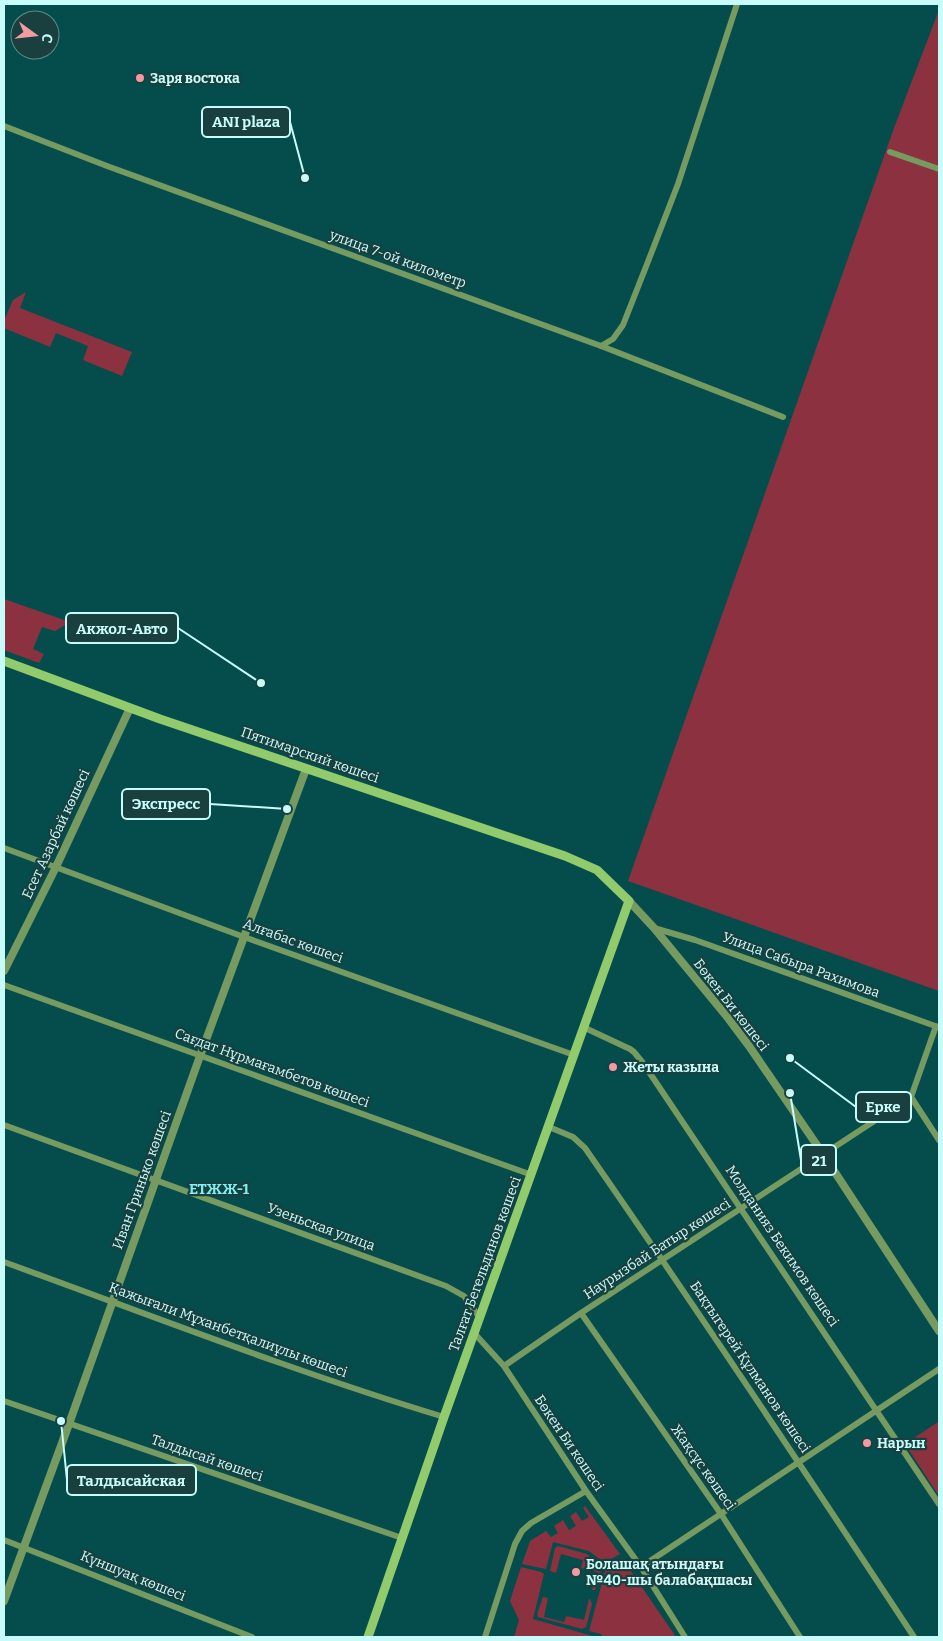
<svg xmlns="http://www.w3.org/2000/svg" width="943" height="1641" font-family="Bitter,serif">
<rect width="100%" height="100%" fill="#054d4d"/>
<path fill="#8c313f" d="M939,10V991L628,881L894,128Z
M26,292L20,308L132,352L122,376L83,360L88,346L56,333L50,347L4,328V321L13,300Z
M4,599L70,622L55,631L42,627L33,649L44,654L39,663L4,650Z
M938,1422L939,1423V1496L905,1444Z
M585,1506L620,1554L606,1562H603L589,1551L553,1542L546,1569L522,1564L530,1541L546,1531L551,1537L558,1533L554,1526L563,1520L569,1530L576,1526L570,1516L576,1512L582,1521L589,1517L583,1508Z
M558,1546L587,1554L600,1565L601,1570L595,1590H592L597,1572L581,1568L583,1560L561,1554L556,1573L550,1571L555,1548Z
M622,1558L676,1637H603L601,1634L589,1631L606,1568Z
M521,1567L541,1572L544,1574L533,1619L596,1637H514L519,1620L510,1601Z
M543,1597L548,1598L544,1617L564,1622L566,1616L584,1620L589,1599H590L592,1604L586,1627L582,1629L538,1617L537,1614Z"/>
<g fill="none" stroke-linecap="round" stroke-linejoin="round">
<path stroke="#769a60" stroke-width="6" d="M4,126L107,166L601,346L783,417
M890,152L939,169
M601,346L613,339L623,325L649,259L678,184L737,4
M4,848L244,937L574,1055
M654,928L695,940L938,1027
M4,985L532,1175
M583,1027L630,1049L634,1052L643,1063L939,1504
M911,1097L939,1140
M4,1125L446,1286L464,1296L480,1318
M549,1127L573,1137L585,1148C697,1309 806,1473 914,1637
M4,1262C150,1315 295,1372 444,1417
M581,1313L721,1514L800,1637
M475,1334L504,1366L586,1491L641,1567L685,1637
M504,1366L581,1313L911,1097L936,1026
M4,1401L402,1538
M4,1540L252,1637
M641,1567L939,1369
M485,1637L515,1544L522,1531L531,1523L586,1491"/>
<path stroke="#769a60" stroke-width="8" d="M629,901L654,928L728,1018L749,1046L823,1154L939,1331
M4,971L56,867L130,708
M4,1601L69,1424L200,1056L306,769"/>
<path stroke="#91cb6c" stroke-width="9" d="M4,661L160,719L565,856L597,870L629,901L444,1417L368,1637"/>
</g>
<g fill="#f49aa2" stroke="#1a3f3f" stroke-width="2">
<circle cx="140" cy="78" r="5"/>
<circle cx="613" cy="1067" r="5"/>
<circle cx="867" cy="1443" r="5"/>
<circle cx="576" cy="1572" r="5"/>
</g>
<g text-anchor="middle" dominant-baseline="central" stroke-width="4.5" stroke-linejoin="round" paint-order="stroke">
<g font-size="14" font-weight="bold" fill="#c8fcfb" stroke="#1a3f3f" text-anchor="start">
<text x="150" y="78">Заря востока</text>
<text x="623" y="1067">Жеты казына</text>
<text x="877" y="1443">Нарын</text>
<text x="586" y="1564">Болашақ атындағы<tspan x="586" dy="16">№40-шы балабақшасы</tspan></text>
</g>
<g font-size="14" fill="#c8fcfb" stroke="#1a3f3f">
<text transform="translate(398 259) rotate(20)">улица 7-ой километр</text>
<text transform="translate(310 755) rotate(19)">Пятимарский көшесі</text>
<text transform="translate(56 834) rotate(-65)">Есет Азарбай көшесі</text>
<text transform="translate(293 941) rotate(20)">Алғабас көшесі</text>
<text transform="translate(801 965) rotate(20)">Улица Сабыра Рахимова</text>
<text transform="translate(731 1005) rotate(52)">Бөкен Би көшесі</text>
<text transform="translate(272 1068) rotate(20)">Сағдат Нұрмағамбетов көшесі</text>
<text transform="translate(142 1180) rotate(-70)">Иван Гринько көшесі</text>
<text transform="translate(321 1227) rotate(20)">Узеньская улица</text>
<text transform="translate(782 1246) rotate(56)">Молданияз Бекимов көшесі</text>
<text transform="translate(657 1249) rotate(-33)">Наурызбай Батыр көшесі</text>
<text transform="translate(485 1264) rotate(-70)">Талғат Бегельдинов көшесі</text>
<text transform="translate(228 1330) rotate(20)">Қажығали Мұханбетқалиұлы көшесі</text>
<text transform="translate(750 1367) rotate(56)">Бақтыгерей Құлманов көшесі</text>
<text transform="translate(569 1443) rotate(56)">Бөкен Би көшесі</text>
<text transform="translate(207 1458) rotate(19)">Талдысай көшесі</text>
<text transform="translate(703 1467) rotate(55)">Жақсұс көшесі</text>
<text transform="translate(133 1576) rotate(22)">Күншуақ көшесі</text>
</g>
<g font-size="15" font-weight="bold" fill="#7df0ef" stroke="#1a3f3f">
<text x="219" y="1189">ЕТЖЖ-1</text>
</g>
</g>
<path fill="none" stroke="#c8fcfb" stroke-width="2" d="M305 178L290 122M261 683L178 628M287 809L210 804M790 1058L856 1107M790 1093L801 1160M61 1421L67 1480"/>
<g fill="#c8fcfb" stroke="#1a3f3f" stroke-width="2">
<circle cx="305" cy="178" r="5"/>
<circle cx="261" cy="683" r="5"/>
<circle cx="287" cy="809" r="5"/>
<circle cx="790" cy="1058" r="5"/>
<circle cx="790" cy="1093" r="5"/>
<circle cx="61" cy="1421" r="5"/>
</g>
<g fill="#1a3f3f" stroke="#c8fcfb" stroke-width="2">
<rect x="202" y="107" width="88" height="30" rx="5"/>
<rect x="66" y="613" width="112" height="30" rx="5"/>
<rect x="122" y="789" width="88" height="30" rx="5"/>
<rect x="856" y="1092" width="55" height="30" rx="5"/>
<rect x="801" y="1145" width="35" height="30" rx="5"/>
<rect x="67" y="1465" width="129" height="30" rx="5"/>
</g>
<g font-size="15" text-anchor="middle" font-weight="bold" fill="#c8fcfb">
<text x="246" y="127">ANI plaza</text>
<text x="122" y="634">Акжол-Авто</text>
<text x="166" y="809">Экспресс</text>
<text x="883" y="1112">Ерке</text>
<text x="819" y="1166">21</text>
<text x="131" y="1486">Талдысайская</text>
</g>
<rect width="943" height="1641" fill="none" stroke="#c8fcfb" stroke-width="10"/>
<g transform="translate(35 35) rotate(105)"><circle r="24" fill="#1a3f3f" stroke="#608b8a"/>
<path d="M0-4L9 19L0 12L-9 19Z" fill="#f49aa2"/>
<text y="-8" font-size="14" font-weight="bold" text-anchor="middle" fill="#c8fcfb">С</text>
</g>
</svg>
